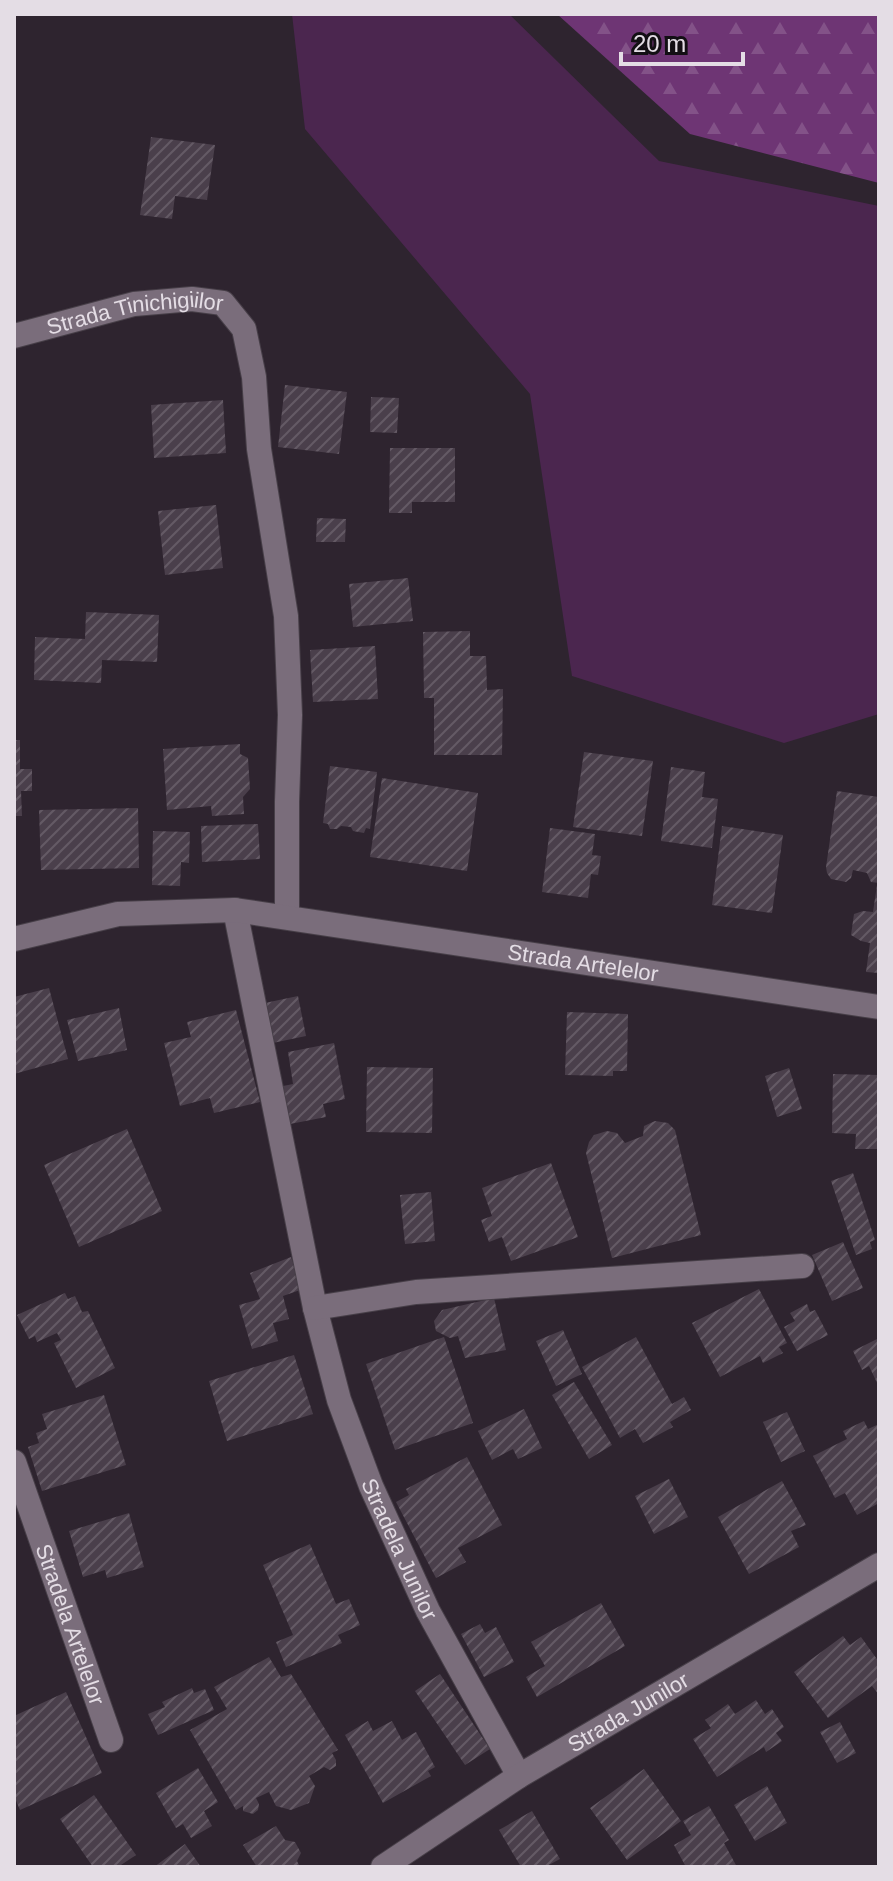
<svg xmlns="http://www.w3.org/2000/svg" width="893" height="1881" font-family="Helvetica,sans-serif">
<defs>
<pattern id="forest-firs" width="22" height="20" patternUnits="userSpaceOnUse" patternTransform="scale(2)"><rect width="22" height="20" fill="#6e3574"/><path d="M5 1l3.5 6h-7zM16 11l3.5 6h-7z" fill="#835288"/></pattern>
<pattern id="building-hatch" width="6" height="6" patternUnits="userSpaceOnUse" patternTransform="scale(2)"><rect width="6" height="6" fill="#4a3f4b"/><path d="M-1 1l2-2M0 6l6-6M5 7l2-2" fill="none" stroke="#645a65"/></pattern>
</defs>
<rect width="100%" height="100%" fill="#2e242f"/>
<path fill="#4b264f" d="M292,14H509L659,161L879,206V714L784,743L572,676L530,394L305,129Z"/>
<path fill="url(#forest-firs)" d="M557,14H879V183L690,134Z"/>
<path fill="url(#building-hatch)" d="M151,137L215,145L207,200L175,196L172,219L140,215Z
M285,385L347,392L339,454L278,447Z
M371,397L399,398L397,433L370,432Z
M223,400L226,453L154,458L151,405Z
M390,448H455V502H412V513H389Z
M216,505L223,568L165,575L158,511Z
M317,518L346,519L345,542H316Z
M408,578L413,621L353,627L349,584Z
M86,612L159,615L157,662L102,660L101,683L34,680L35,637L85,639Z
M470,631V656H486L487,690L503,689L502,755H434V698H424L423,632Z
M375,646L378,699L313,702L310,650Z
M14,740H20V769H32V791H21L22,816H14Z
M240,744V754L248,758L250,789L243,797L244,814L212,816L211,806L167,810L163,749Z
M584,752L653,761L642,836L573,827Z
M330,766L377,772L370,829L366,828L364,833L353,831L351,827L341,826L337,829H330L328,824L323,823Z
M671,767L705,772L702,797L718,799L712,848L661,841Z
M382,778L478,793L467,871L370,857Z
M837,791L879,797V883L871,882L867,873L853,870L851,878L846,882L831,879L827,873L826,867Z
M138,808L139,868L41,870L39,810Z
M258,824L260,859L202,862L201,826Z
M722,826L783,835L772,913L712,905Z
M550,828L595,834L592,855L601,856L598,875L591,874L588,898L542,892Z
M153,831L190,832L189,863L181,862L180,886L152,885Z
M877,885L879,886V973L866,972L870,943L861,941L851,935L854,914L863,911L873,912Z
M49,988L68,1059L14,1074V997Z
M298,996L306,1036L268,1044L260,1004Z
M119,1008L127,1050L78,1061L67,1020Z
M236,1010L260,1102L214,1113L210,1098L180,1106L164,1043L191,1037L187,1022Z
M567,1012L628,1014L627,1071H613V1076L565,1075Z
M334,1043L345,1099L323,1104L326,1117L285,1125L278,1087L293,1084L288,1052Z
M367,1067L433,1068L432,1133L366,1132Z
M789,1068L802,1109L777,1117L765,1076Z
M833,1074L879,1075V1149H855L856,1134L832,1133Z
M655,1121L668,1123L675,1130L701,1235L612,1258L586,1153L589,1142L594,1135L607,1131L617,1133L625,1143L643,1136L644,1126Z
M127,1129L162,1211L79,1247L44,1165Z
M551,1163L578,1237L511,1261L502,1237L489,1242L481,1220L492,1216L482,1188Z
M853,1173L875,1240L870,1242L872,1249L856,1255L831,1181Z
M431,1192L435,1241L405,1244L400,1195Z
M843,1242L863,1288L832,1301L812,1255Z
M291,1257L303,1289L283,1296L289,1319L273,1323L278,1341L252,1349L239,1305L260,1299L250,1273Z
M759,1289L787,1343L779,1347L783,1353L763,1363L760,1356L720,1377L692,1323Z
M65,1293L68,1299L75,1296L82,1312L88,1311L115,1368L76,1388L54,1343L61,1340L57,1333L37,1342L35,1336L29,1339L17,1315Z
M494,1298L506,1350L465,1358L458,1336L450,1338L436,1331L434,1321L442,1310Z
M807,1304L810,1312L815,1310L828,1335L797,1351L784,1327L795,1321L790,1313Z
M563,1330L582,1374L556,1386L536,1341Z
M444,1337L473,1423L395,1450L366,1364Z
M636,1337L672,1404L684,1397L691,1410L670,1422L673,1427L643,1443L635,1429L620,1438L582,1367Z
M879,1338V1387L869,1366L862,1370L853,1351Z
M294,1355L313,1414L227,1441L209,1381Z
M574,1382L612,1445L589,1459L552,1395Z
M104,1395L126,1465L42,1491L28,1447L39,1443L36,1433L47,1429L42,1414Z
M524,1409L542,1448L518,1459L513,1449L492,1460L478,1431Z
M787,1412L805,1451L781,1462L763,1422Z
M864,1421L868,1429L879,1424V1503L857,1515L845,1493L835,1498L813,1456L847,1439L843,1431Z
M467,1457L502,1525L458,1548L466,1562L436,1578L396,1502L409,1495L406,1489Z
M669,1479L688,1517L654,1534L635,1496Z
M782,1481L806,1525L791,1531L799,1547L749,1574L718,1517Z
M129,1513L144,1567L107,1578L105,1570L83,1577L69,1531Z
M310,1544L336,1604L349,1599L360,1625L338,1635L342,1643L286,1667L276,1642L293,1635L263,1565Z
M601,1603L625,1646L537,1697L526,1677L545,1666L531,1642Z
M480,1624L485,1633L496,1627L514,1662L484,1677L461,1634Z
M843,1636L850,1645L861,1637L879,1662V1695L872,1686L828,1718L794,1672Z
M269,1657L281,1677L291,1674L338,1750L332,1753L336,1760V1766L330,1770L324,1767L309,1776L315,1786L309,1803L291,1810L276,1806L269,1792L256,1798L259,1804L258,1810L253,1814L243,1811V1806L236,1810L190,1730L227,1709L214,1687Z
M440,1674L490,1749L465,1765L415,1691Z
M192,1688L194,1693L205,1689L214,1710L158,1735L148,1714L165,1707L162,1702Z
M66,1692L102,1773L20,1810L14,1796V1716Z
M756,1700L765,1714L772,1709L784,1727L776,1733L782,1741L766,1752L764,1747L717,1777L693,1739L711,1728L705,1720L728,1704L735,1714Z
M368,1721L373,1731L392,1721L402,1740L416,1732L435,1767L428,1771L431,1776L383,1803L345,1735Z
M840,1722L856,1753L837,1763L820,1732Z
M198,1768L218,1802L204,1811L212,1826L191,1838L183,1824L176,1828L156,1793Z
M644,1769L681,1821L627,1860L590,1808Z
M767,1786L787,1823L755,1841L734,1805Z
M94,1795L136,1855L121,1865L122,1867H93L60,1819Z
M709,1806L729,1840L724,1843L737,1867H686L674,1845L691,1835L683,1821Z
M532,1811L560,1859L545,1867H521L499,1830Z
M276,1826L285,1840L295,1842L301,1853L297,1861L300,1867H257L243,1845Z
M185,1844L201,1867H154Z"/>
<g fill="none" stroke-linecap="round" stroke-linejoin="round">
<defs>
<g id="minor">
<path id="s1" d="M14,336L134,304L192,299L223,303L244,329L254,377L259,449L286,616L290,715L287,802V917"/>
<path id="s2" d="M235,910L315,1308L339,1400L371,1486L428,1611L519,1776"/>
<path id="s3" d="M14,939L118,914L235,910L879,1007"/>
<path d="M315,1308L416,1292L802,1266"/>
<path id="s4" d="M14,1462L111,1740"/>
<path id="s5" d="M383,1867L519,1776L879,1565"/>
</g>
</defs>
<use href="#minor" stroke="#473f48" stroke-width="26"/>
<use href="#minor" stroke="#7a6d7b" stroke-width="24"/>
</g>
<g text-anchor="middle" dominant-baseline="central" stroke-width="6" stroke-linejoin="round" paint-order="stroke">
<g font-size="22" fill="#e4dde5" stroke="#130f14">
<text stroke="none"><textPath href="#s1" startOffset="124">Strada Tinichigiilor</textPath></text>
<text stroke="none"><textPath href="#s3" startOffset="576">Strada Artelelor</textPath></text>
<text stroke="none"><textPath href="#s2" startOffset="662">Stradela Junilor</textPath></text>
<text stroke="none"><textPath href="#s4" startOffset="172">Stradela Artelelor</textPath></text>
<text stroke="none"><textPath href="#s5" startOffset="290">Strada Junilor</textPath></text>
</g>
</g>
<rect width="893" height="1881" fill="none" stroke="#e4dde5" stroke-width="32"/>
<path d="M621 52v12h122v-12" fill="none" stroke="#e4dde5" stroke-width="4"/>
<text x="633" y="52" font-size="24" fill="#e4dde5" stroke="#130f14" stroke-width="6" paint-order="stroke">20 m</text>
</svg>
